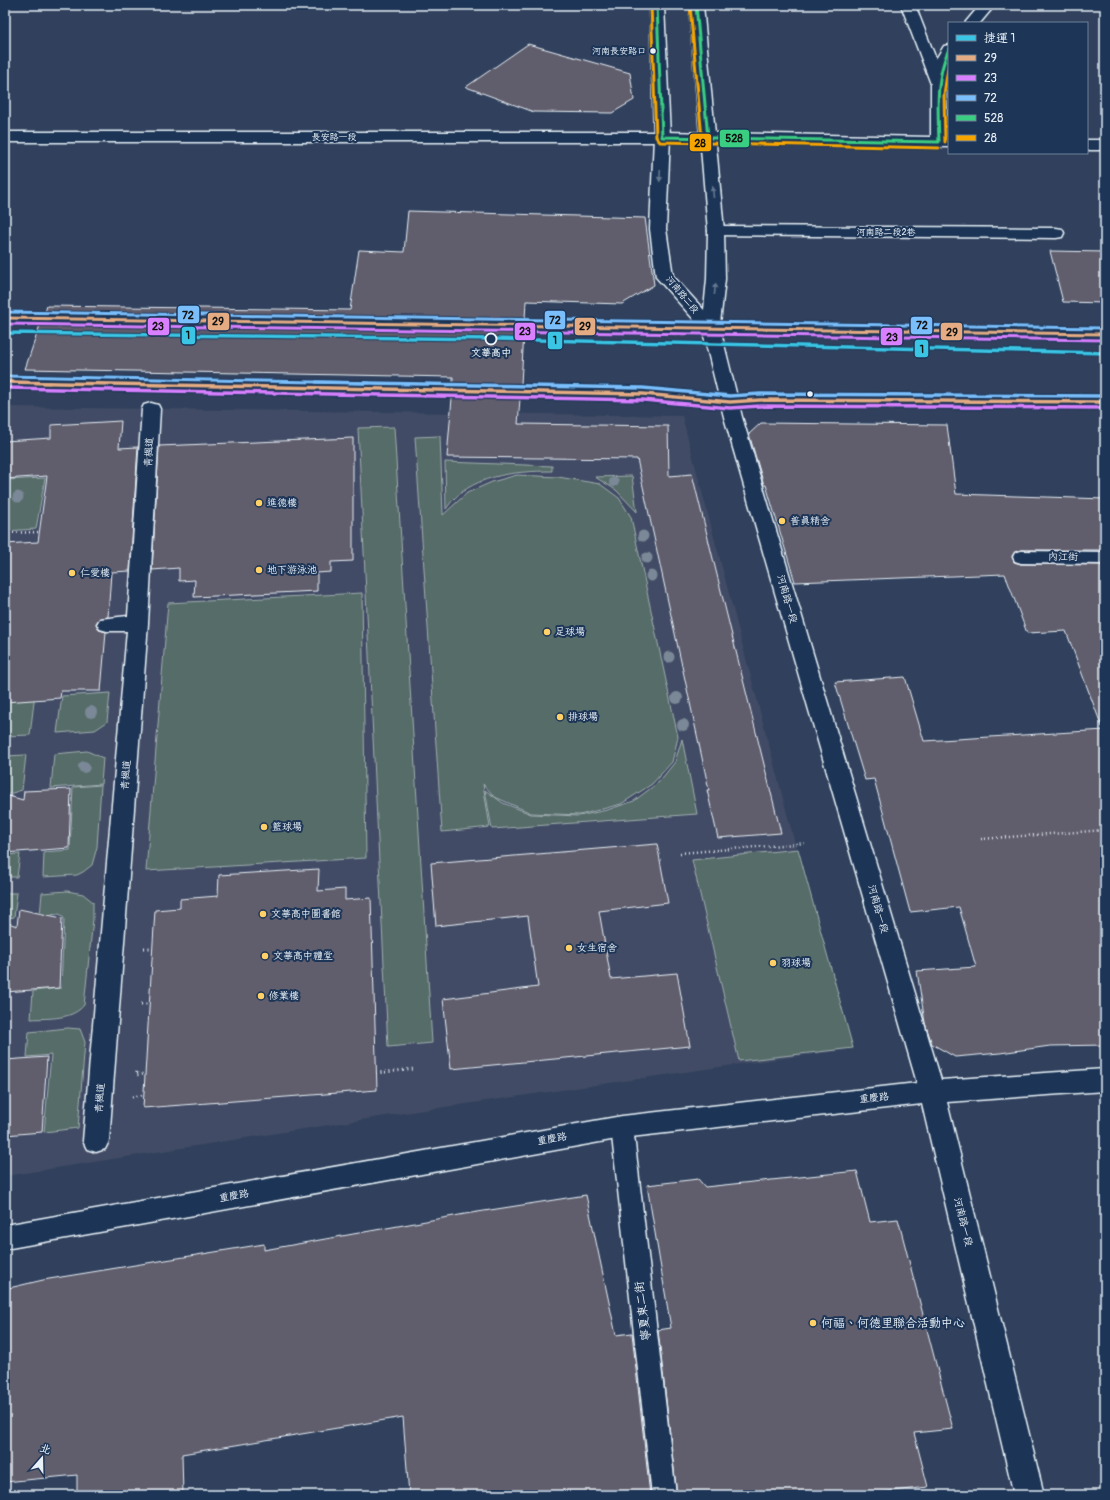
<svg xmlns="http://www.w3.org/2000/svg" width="1110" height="1500" font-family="Pangolin,'LXGW WenKai TC',sans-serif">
<rect width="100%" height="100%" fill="#31415d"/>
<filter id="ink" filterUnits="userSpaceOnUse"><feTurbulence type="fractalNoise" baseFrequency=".025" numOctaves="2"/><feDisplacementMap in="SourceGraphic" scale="8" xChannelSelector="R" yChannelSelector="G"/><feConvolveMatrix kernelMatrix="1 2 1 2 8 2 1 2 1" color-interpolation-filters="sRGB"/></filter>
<g filter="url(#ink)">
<path fill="#424c65" d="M5,407L682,416L795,844L854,1049L740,1064L417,1111L5,1176Z"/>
<path fill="#566c68" stroke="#9faeb0" d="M394,427L432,1043L388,1047L358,428Z
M440,436L443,515L467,493L492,482L517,475L558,477L600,484L619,498L631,517L678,737L672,762L652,784L621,804L580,815L531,813L495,797L483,784L490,827L442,832L415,437Z
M445,462L552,466V471C515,471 468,475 446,509Z
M632,476L637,512L616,490L595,477Z
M45,478L36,529L5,531V480Z
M362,593L366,858L146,871L168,603Z
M35,693L30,735L5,736V702Z
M110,693L107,722L95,730L57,733L62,696Z
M682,739L697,814L492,829L485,790L503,803L531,814L579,816L607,810L634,801L659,782L675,762Z
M87,751L103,758L101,784L51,788L54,754Z
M26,755L22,790L9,794L5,793V756Z
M101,785L97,847L92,865L83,872L77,875L43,877L44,852L70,850L73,787Z
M798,849L853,1048L739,1061L692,860Z
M20,854L17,877H5V855Z
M67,891L83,894L93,902V919L84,1005C72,1020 49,1018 31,1019L33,991L61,988L64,920L63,916L59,914L40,916L42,893Z
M5,893H17L14,917L5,919Z
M68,1028L80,1029L85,1042L78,1128L44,1132L51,1055L27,1057L29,1032Z"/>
<path fill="#615d6c" stroke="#e8f1f8" d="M528,44L630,73L634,100L612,113L534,112L466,87Z
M408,211L645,218L654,285L622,304L526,301L525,319L45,312L47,306L350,310L359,250L404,252Z
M1050,251L1105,252V303L1063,302Z
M40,325L524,332L521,384L453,383V377L25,369Z
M452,398L520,399L518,424L668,426L669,476L692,474L781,833L718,838L707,790H709L637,459L447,457Z
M121,421L119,448L138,447L130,571L111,572L108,617L100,618L96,623L99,630L106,632L101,691H61L60,698L5,702V544L38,542L47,476L5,479V441L51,438V425Z
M761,423L947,425L956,494L1105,499V550H1021L1015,552L1012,556L1014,562L1021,564L1105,565V727H1102L1066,631L1027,633L1005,574L795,582L766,485H764L749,434Z
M353,438V561L331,562V572L317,573V591L194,597L195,580L179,581V568L152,570L159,446Z
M905,677L924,741L1105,730V1045L1050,1046L1000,1053L955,1057L932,1044L925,1023L917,971L976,967L959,907L910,912L874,779L865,780L835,682Z
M71,789L69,848L5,853V795L23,800L24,791Z
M657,844L668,903L599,911L611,979L677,973L690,1046L451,1069L443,999L538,987L528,916L436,926L431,863Z
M319,869L318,891L345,889V900L371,898L377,1090L143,1108L155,910L180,908V899L218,896L219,875Z
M19,909L62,918L59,988L5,992V922L17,926Z
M47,1057L42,1132L5,1135V1060Z
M857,1171L870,1222L898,1219L953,1429L914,1433L928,1487L858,1495H677L658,1330L671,1328L647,1185L698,1179L705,1187Z
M586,1195L616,1335L632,1333L650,1495H409L403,1417L182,1454L183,1495H77V1475L5,1482V1289L43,1280L264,1244V1250L465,1214Z"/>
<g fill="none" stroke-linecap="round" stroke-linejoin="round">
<defs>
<path id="lane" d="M1021,551L1105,552V564L1021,563L1015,561L1013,557L1015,553Z
M622,1118L630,1120L633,1127L676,1495H652L611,1127L614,1120Z"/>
<path id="street" d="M901,5H915L936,59L944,46L949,45L946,94L947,137H949V147L662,142H5V132H662L931,137V84Z
M980,5H995L980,23H965Z
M1087,140H1105V150H1087Z
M716,226L1056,228L1062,229L1064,233L1062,237L1056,238L710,235L708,231L710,227Z
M711,323L717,324L720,328L742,417L941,1080L1105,1069V1091L947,1102L1044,1495H1014L922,1104L622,1138L5,1249V1225L622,1116L917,1083L724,417L702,328L705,324Z
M151,403L158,405L160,409L148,623L109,1141L105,1149L96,1152L87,1149L83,1141L127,631H107L100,629L97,624L100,619L128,616L142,409L144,405Z"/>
<path id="secondary" d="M650,5H664L670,137L666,229L673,276L704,310L707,279L708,231L689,5H703L724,231L725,279L720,323L1105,329V339L5,323V313L697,323L656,277L650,229L654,137Z
M5,376L643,388L730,396L760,394L1105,396V408L760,406L730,408L643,400L5,388Z"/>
</defs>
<use href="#lane" stroke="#e8f1f8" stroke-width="3"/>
<use href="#street" stroke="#e8f1f8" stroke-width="3"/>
<use href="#secondary" stroke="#e8f1f8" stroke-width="3"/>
<path stroke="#e8f1f8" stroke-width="2.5" stroke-dasharray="1 3" stroke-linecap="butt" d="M5,533L39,532
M981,839L1105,830
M680,853L807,843"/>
<path stroke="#e8f1f8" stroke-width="3" stroke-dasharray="1 3.5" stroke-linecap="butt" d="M144,948H152
M141,1004H148
M137,1072L136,1075L144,1074
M376,1073L415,1069
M132,1097L143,1095"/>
<use href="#lane" fill="#1d3557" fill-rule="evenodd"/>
<use href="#street" fill="#1d3557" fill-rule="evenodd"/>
<use href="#secondary" fill="#1d3557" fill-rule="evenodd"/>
<defs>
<path id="bus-1-far1" d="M5,318L1105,334
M5,382L50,383"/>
<path id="bus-1" d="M5,382L643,394L730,402L760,400L1105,402"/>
<path id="bus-2-far1" d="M5,324L1105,340"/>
<path id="bus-2" d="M5,388L643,400L730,408L760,406L1105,408"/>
<path id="bus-3-far1" d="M5,312L1105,328
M5,376L369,383"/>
<path id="bus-3" d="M316,382L643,388L730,396L760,394L1105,396"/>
<path id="bus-4" d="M657,5L662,137L939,142
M696,5L708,138
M939,142C938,110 935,79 949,49"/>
<path id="bus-5" d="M651,5L656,137L660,142L939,148
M690,6L702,139
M945,142L944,94L949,62"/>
</defs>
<use href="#bus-1-far1" stroke="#1d3557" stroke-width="5"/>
<use href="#bus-1" stroke="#1d3557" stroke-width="6"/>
<use href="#bus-2-far1" stroke="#1d3557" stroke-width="5"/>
<use href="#bus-2" stroke="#1d3557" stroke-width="6"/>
<use href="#bus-3-far1" stroke="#1d3557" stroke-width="5"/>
<use href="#bus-3" stroke="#1d3557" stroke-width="6"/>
<use href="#bus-4" stroke="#1d3557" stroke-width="5"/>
<use href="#bus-5" stroke="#1d3557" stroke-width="5"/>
<use href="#bus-1-far1" stroke="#e5ac83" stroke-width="3"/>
<use href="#bus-1" stroke="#e5ac83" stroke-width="3.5"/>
<use href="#bus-2-far1" stroke="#d880ff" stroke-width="3"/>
<use href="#bus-2" stroke="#d880ff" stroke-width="3.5"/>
<use href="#bus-3-far1" stroke="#7abffc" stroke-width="3"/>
<use href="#bus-3" stroke="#7abffc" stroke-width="3.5"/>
<use href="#bus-4" stroke="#3ace82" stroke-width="3"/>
<use href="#bus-5" stroke="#f7a600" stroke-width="3"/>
<defs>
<path id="metro-1" d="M5,333L494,339L1105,353"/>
</defs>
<use href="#metro-1" stroke="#1d3557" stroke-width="5.5"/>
<use href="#metro-1" stroke="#3ac5e4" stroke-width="3.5"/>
</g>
<g fill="#7a8897">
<circle cx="614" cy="482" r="5"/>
<circle cx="18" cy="497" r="5.5"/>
<circle cx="643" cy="536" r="5.5"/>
<circle cx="647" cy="558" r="5.5"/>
<circle cx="651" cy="576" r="5.5"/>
<circle cx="669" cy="657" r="5.5"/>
<circle cx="677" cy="698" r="6"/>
<circle cx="91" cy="712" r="6"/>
<circle cx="683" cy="725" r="6"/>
<circle cx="84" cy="767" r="6"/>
</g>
<defs><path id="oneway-solid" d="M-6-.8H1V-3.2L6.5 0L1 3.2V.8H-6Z"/></defs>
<g fill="#64778f">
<use href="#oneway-solid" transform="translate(660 176) rotate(93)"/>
<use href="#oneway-solid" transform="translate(713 192) rotate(-95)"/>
<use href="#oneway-solid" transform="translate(715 289) rotate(-84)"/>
</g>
</g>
<g fill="#e8f1f8" stroke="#1d3557" stroke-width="1.5">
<circle cx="653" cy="51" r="3.5"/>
<circle cx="810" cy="394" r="3.5"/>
</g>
<circle fill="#1d3557" stroke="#e8f1f8" stroke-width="2" cx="491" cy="339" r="5.5"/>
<g fill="#ffd166" stroke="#1d3557" stroke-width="1.5">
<circle cx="259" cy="503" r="4"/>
<circle cx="782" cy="521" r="4"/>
<circle cx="259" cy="570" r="4"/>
<circle cx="72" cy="573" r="4"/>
<circle cx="547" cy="632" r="4"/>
<circle cx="560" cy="717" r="4"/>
<circle cx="264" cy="827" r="4"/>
<circle cx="263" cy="914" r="4"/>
<circle cx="569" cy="948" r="4"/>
<circle cx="265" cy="956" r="4"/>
<circle cx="773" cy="963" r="4"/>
<circle cx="261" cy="996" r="4"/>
<circle cx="813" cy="1323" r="4"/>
</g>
<g text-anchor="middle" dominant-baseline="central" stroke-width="4" stroke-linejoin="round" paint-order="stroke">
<g font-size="9" fill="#e8f1f8" stroke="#1d3557" text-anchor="end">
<text x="646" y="51">河南長安路口</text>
</g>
<g font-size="9" fill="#e8f1f8" stroke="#1d3557">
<text x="334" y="137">長安路一段</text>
<text x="886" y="232">河南路二段2巷</text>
<text transform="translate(682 295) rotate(50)">河南路二段</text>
</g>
<g font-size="10" font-weight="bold" fill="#e8f1f8" stroke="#1d3557">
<text x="491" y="353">文華高中</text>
</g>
<g font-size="10" fill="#e8f1f8" stroke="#1d3557">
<text transform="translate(149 452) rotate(-87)">青楓道</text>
<text transform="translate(1063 557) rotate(1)">內江街</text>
<text transform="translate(787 599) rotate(74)">河南路一段</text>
<text transform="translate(126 775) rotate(-85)">青楓道</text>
<text transform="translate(878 909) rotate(74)">河南路一段</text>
<text transform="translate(100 1098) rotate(-85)">青楓道</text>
<text transform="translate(874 1098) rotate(-6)">重慶路</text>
<text transform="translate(552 1139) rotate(-10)">重慶路</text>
<text transform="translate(234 1196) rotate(-10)">重慶路</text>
<text transform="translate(963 1222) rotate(76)">河南路一段</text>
</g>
<g font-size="10" fill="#e8f1f8" stroke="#1d3557" text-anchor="start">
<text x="267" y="503">進德樓</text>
<text x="790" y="521">普真精舍</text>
<text x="267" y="570">地下游泳池</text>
<text x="80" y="573">仁愛樓</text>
<text x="555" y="632">足球場</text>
<text x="568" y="717">排球場</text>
<text x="272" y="827">籃球場</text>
<text x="271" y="914">文華高中圖書館</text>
<text x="577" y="948">女生宿舍</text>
<text x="273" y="956">文華高中禮堂</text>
<text x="781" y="963">羽球場</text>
<text x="269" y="996">修業樓</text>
</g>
<g font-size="12" fill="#e8f1f8" stroke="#1d3557">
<text transform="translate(643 1311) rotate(-97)">寧夏東二街</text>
</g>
<g font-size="12" fill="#e8f1f8" stroke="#1d3557" text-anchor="start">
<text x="821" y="1323">何福、何德里聯合活動中心</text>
</g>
</g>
<g stroke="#1d3557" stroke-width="1.5">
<rect x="719" y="129" width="31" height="19" rx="4" fill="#3ace82"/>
<rect x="689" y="133" width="23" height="19" rx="4" fill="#f7a600"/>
<rect x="177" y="305" width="23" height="19" rx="4" fill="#7abffc"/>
<rect x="544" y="310" width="22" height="20" rx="4" fill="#7abffc"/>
<rect x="207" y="312" width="23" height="19" rx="4" fill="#e5ac83"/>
<rect x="910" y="316" width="23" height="19" rx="4" fill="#7abffc"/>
<rect x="147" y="317" width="23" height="19" rx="4" fill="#d880ff"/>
<rect x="574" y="317" width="22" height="19" rx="4" fill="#e5ac83"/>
<rect x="514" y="322" width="22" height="19" rx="4" fill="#d880ff"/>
<rect x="940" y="322" width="23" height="19" rx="4" fill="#e5ac83"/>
<rect x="181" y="326" width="15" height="19" rx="4" fill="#3ac5e4"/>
<rect x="880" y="327" width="23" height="19" rx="4" fill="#d880ff"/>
<rect x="547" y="331" width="16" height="19" rx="4" fill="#3ac5e4"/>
<rect x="914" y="339" width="15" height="19" rx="4" fill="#3ac5e4"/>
</g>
<g font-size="11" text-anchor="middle" font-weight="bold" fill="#111">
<text x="734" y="142">528</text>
<text x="700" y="147">28</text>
<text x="188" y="319">72</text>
<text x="555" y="324">72</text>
<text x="218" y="325">29</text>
<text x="922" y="329">72</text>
<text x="158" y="330">23</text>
<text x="585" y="330">29</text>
<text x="525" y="335">23</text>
<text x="952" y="336">29</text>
<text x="188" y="339">1</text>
<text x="892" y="341">23</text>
<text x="555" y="344">1</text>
<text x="922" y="353">1</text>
</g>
<rect width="1110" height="1500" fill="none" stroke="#1d3557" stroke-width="20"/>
<rect x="10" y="10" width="1090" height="1480" fill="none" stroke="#e8f1f8" stroke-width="1.5" filter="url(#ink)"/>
<rect x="948" y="22" width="140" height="132" fill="#1d3557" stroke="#6e8097"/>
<rect x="956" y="35" width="20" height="6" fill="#3ac5e4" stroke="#6e8097"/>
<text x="984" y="42" font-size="12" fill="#e8f1f8">捷運 1</text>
<rect x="956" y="55" width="20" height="6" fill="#e5ac83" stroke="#6e8097"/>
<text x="984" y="62" font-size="12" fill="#e8f1f8">29</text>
<rect x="956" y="75" width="20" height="6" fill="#d880ff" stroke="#6e8097"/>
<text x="984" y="82" font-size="12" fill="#e8f1f8">23</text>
<rect x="956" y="95" width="20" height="6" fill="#7abffc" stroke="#6e8097"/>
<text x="984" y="102" font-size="12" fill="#e8f1f8">72</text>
<rect x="956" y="115" width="20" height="6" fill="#3ace82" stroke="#6e8097"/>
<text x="984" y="122" font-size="12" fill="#e8f1f8">528</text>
<rect x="956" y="135" width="20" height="6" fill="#f7a600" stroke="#6e8097"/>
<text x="984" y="142" font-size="12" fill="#e8f1f8">28</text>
<g transform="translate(42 1458) rotate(20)" stroke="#1d3557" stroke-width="3" paint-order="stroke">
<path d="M0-3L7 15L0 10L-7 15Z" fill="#e8f1f8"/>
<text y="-6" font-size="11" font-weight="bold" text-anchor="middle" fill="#e8f1f8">北</text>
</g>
</svg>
